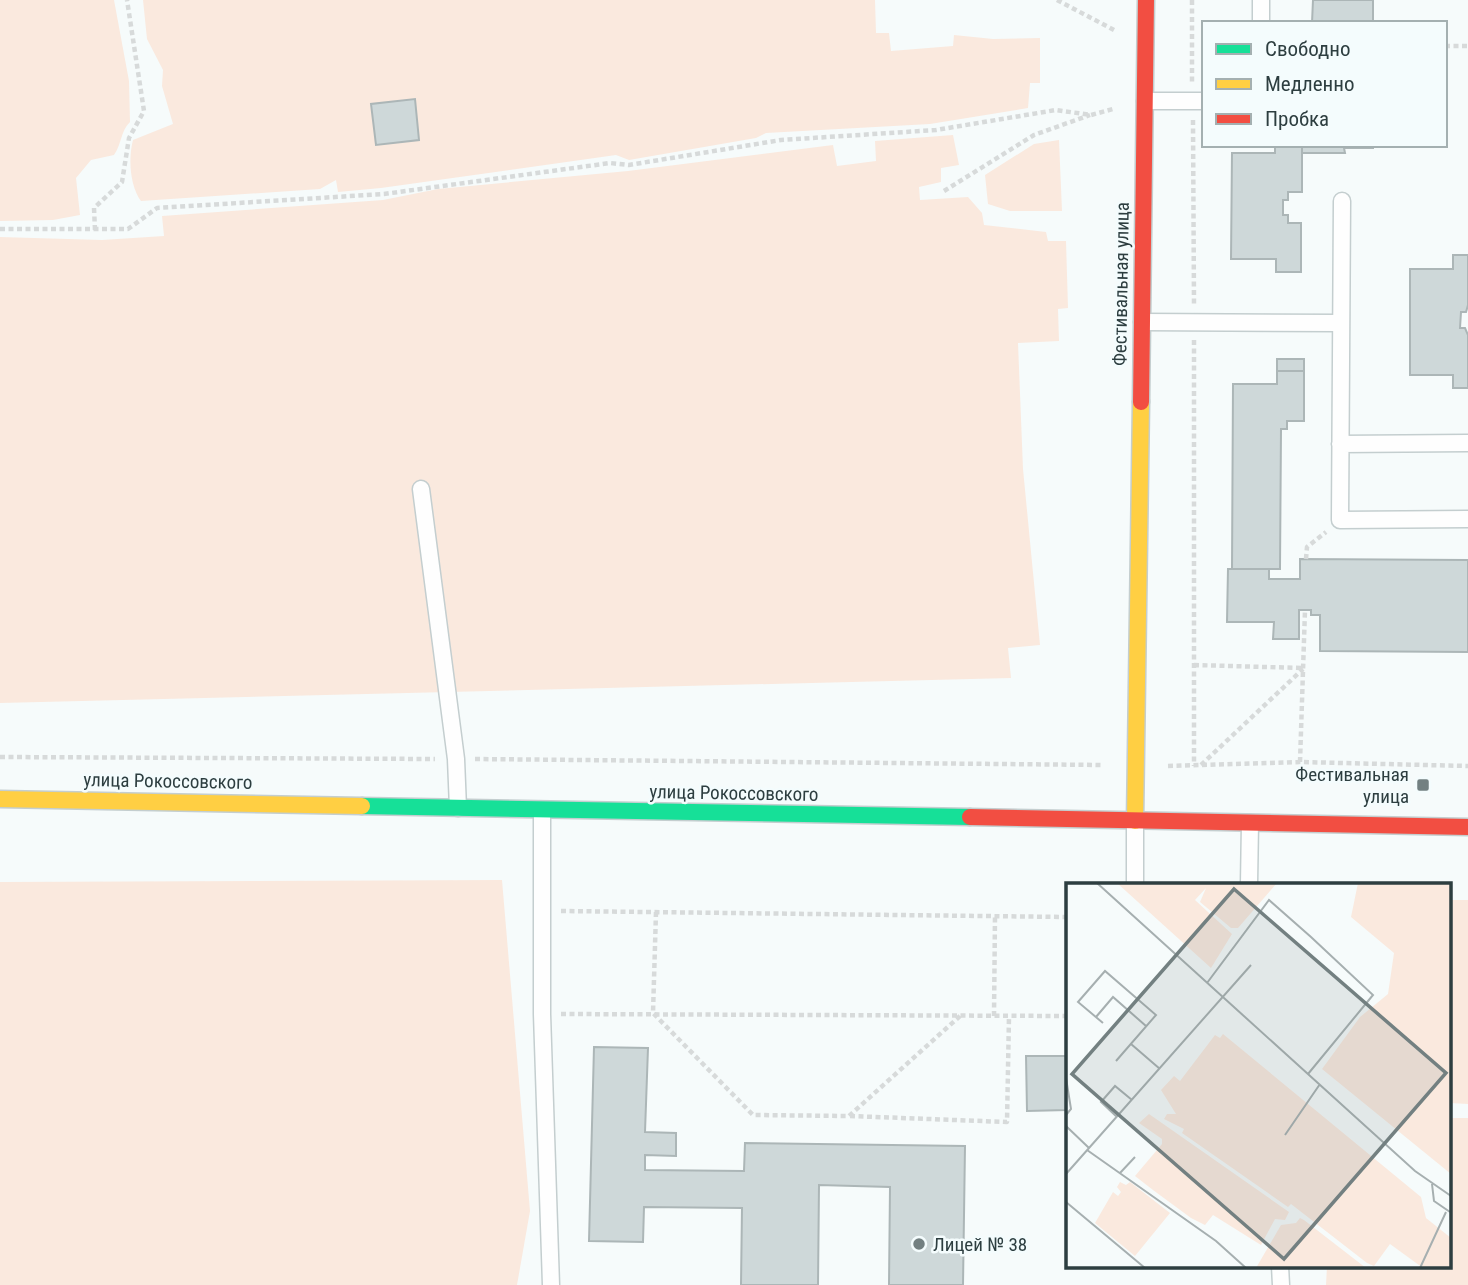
<svg xmlns="http://www.w3.org/2000/svg" width="1468" height="1285" font-family="'Roboto Condensed',sans-serif">
<rect width="100%" height="100%" fill="#f6fbfb"/>
<path fill="#fae9de" d="M0,0H114L129,81L130,122C120,132 122,144 114,155L91,160L76,178L80,215L53,220L0,221Z
M143,0H875L876,33H889L891,51L953,46L954,35L993,39L1040,38V83H1030L1028,108L930,124L766,133L756,138L629,160L616,155L381,188L338,192L336,180L320,189L141,201C130,186 128,159 133,140L173,124L162,86L163,70L147,39Z
M953,135L959,165L941,168V182L919,187L920,200L968,197L982,213L984,225L1046,232L1048,241H1066L1068,308L1058,309L1059,341L1018,343L1023,469L1040,645L1008,648L1011,678L0,703V237L102,240L164,236L162,216L383,200L438,189L628,171L833,145L837,166L876,161L875,141Z
M1059,140L1062,211H1010L988,204L985,175L1034,144Z
M502,880L530,1211L517,1285H0V882Z
M1449,900H1468V1104L1449,1103Z
M1449,1118H1468V1285H1326L1327,1266H1449Z"/>
<path fill="#ced8d9" stroke="#acb6b7" stroke-width="2" d="M1313,0H1373V23H1312Z
M415,99L419,140L376,145L371,104Z
M1275,145H1302V192H1288V200H1283V215H1288V223H1301V272H1276V259H1231L1232,153H1275Z
M1302,145H1373V148H1344L1345,153H1302Z
M1453,255H1468V305L1466,312H1461L1460,328H1465L1468,335V388H1453V375H1410V269H1453Z
M1277,359H1304V371H1277Z
M1277,371H1304V421H1287V429H1281L1280,569H1232L1233,384H1277Z
M1300,559L1468,560V652L1320,651V615H1311V610H1299V639H1273L1274,622H1227L1228,569H1269V579H1300Z
M594,1047L648,1048L645,1132L676,1133V1156L645,1155V1170L744,1171L745,1143L965,1146L963,1285H889L890,1187L819,1185L818,1285H741L742,1208L644,1207L643,1242L589,1241Z
M1026,1056H1067V1110L1027,1111Z"/>
<g fill="none" stroke-linecap="round" stroke-linejoin="round">
<defs>
<path id="lane" d="M1261,23V0
M1145,101H1204
M1342,201L1340,520L1468,519
M1142,322L1341,323
M1340,444L1468,443
M421,489L456,759L458,808
M542,810V1014L551,1285
M1135,884V821
M1249,884L1250,823
M1280,1266L1281,1285"/>
<path id="fast" d="M362,806L970,817"/>
<path id="slow" d="M0,799L362,806
M1135,821L1141,402"/>
<path id="jam" d="M1141,402L1146,0
M970,817L1468,827"/>
</defs>
<use href="#lane" stroke="#c4cecf" stroke-width="19"/>
<use href="#fast" stroke="#c4cecf" stroke-width="19"/>
<use href="#slow" stroke="#c4cecf" stroke-width="19"/>
<use href="#jam" stroke="#c4cecf" stroke-width="19"/>
<path stroke="#d7dada" stroke-width="4.5" stroke-dasharray="5 3.5" stroke-linecap="butt" d="M1057,0L1114,30
M1192,0V83
M1445,46H1468
M1193,120L1194,304
M944,191L1034,135L1090,115
M0,229H128L157,208L384,194L610,163L629,165L781,140L936,130L1056,110L1091,115L1113,109
M95,230L94,208L122,182L129,138L144,111L127,0
M1194,340V766
M1306,559L1307,547L1326,532
M1194,665L1302,668
M0,757L435,759
M475,759L1103,765
M1300,762L1305,610
M1201,765L1303,669
M1168,766L1300,762L1468,766
M561,911L1067,917
M656,912L653,1013L753,1115L849,1116L960,1016
M561,1014L1067,1016
M994,1016L995,916
M850,1116L1007,1122L1009,1016"/>
<use href="#lane" stroke="#fefefe" stroke-width="16"/>
<use href="#fast" stroke="#16e098" stroke-width="16"/>
<use href="#slow" stroke="#ffcf43" stroke-width="16"/>
<use href="#jam" stroke="#f24e42" stroke-width="16"/>
</g>
<g fill="#738081" stroke="#f4fcfd" stroke-width="2.5">
<rect x="1416" y="778" width="14" height="14" rx="3.5"/>
<circle cx="919" cy="1244" r="7"/>
</g>
<g text-anchor="middle" dominant-baseline="central" stroke-width="5" stroke-linejoin="round" paint-order="stroke">
<g font-size="19" fill="#2d3e40" stroke="#f4fcfd">
<text transform="translate(1121 284) rotate(-89)">Фестивальная улица</text>
<text transform="translate(168 781) rotate(1)">улица Рокоссовского</text>
<text transform="translate(734 793) rotate(1)">улица Рокоссовского</text>
</g>
<g font-size="19" fill="#2d3e40" stroke="#f4fcfd" text-anchor="end">
<text x="1409" y="774">Фестивальная<tspan x="1409" dy="22">улица</tspan></text>
<text x="933" y="1244" text-anchor="start">Лицей № 38</text>
</g>
</g>
<g transform="translate(1066 883)">
<rect width="385" height="385" fill="#f6fbfb"/>
<path d="M51,0H211L172,45H165L134,19L140,5L129,17L166,51L145,85ZM292,0H385V291L256,186L294,134L322,111L328,70L285,34ZM157,151L355,314L360,335L385,355V385H357L324,361L308,383L301,380L225,321L222,324L116,250L118,246L98,236L101,231H110L95,207L108,193L114,198L149,152L154,155ZM83,231L223,329L219,337L209,336L195,362L147,332L139,342L125,335L87,307L69,293L96,261V256L73,240ZM54,299L60,302L64,299L104,330L69,373L29,340L47,309L52,313L55,309L51,304ZM234,335L238,337L300,385H190L215,342L230,340Z" fill="#fae9de"/>
<path fill="none" stroke="#a6afb0" stroke-width="2" d="M31,0L349,288L385,313M141,100L203,17L245,54L307,112L242,191M30,134L47,114L80,143M37,140L12,119L39,88L90,132L50,178M65,161L94,186M0,195L5,226L0,232M51,234L35,219L49,203L66,217M0,243L23,265M219,252L254,201M21,267L150,358L180,385M54,290L69,274M0,291L185,82M366,301L368,318L384,329M0,319L79,385M354,385L380,329"/>
<path fill="#738081" fill-opacity="0.15" stroke="#738081" stroke-width="3.5" d="M168,6L380,190L218,376L6,191Z"/>
<rect width="385" height="385" fill="none" stroke="#2d3e40" stroke-width="3.5"/>
</g>
<rect x="1202" y="21" width="245" height="126" fill="#f4fcfd" stroke="#a4b0b1" stroke-width="2"/>
<rect x="1216" y="44" width="35" height="10" fill="#16e098" stroke="#a4b0b1" stroke-width="2"/>
<text x="1265" y="56" font-size="21" fill="#2d3e40">Свободно</text>
<rect x="1216" y="79" width="35" height="10" fill="#ffcf43" stroke="#a4b0b1" stroke-width="2"/>
<text x="1265" y="91" font-size="21" fill="#2d3e40">Медленно</text>
<rect x="1216" y="114" width="35" height="10" fill="#f24e42" stroke="#a4b0b1" stroke-width="2"/>
<text x="1265" y="126" font-size="21" fill="#2d3e40">Пробка</text>
</svg>
